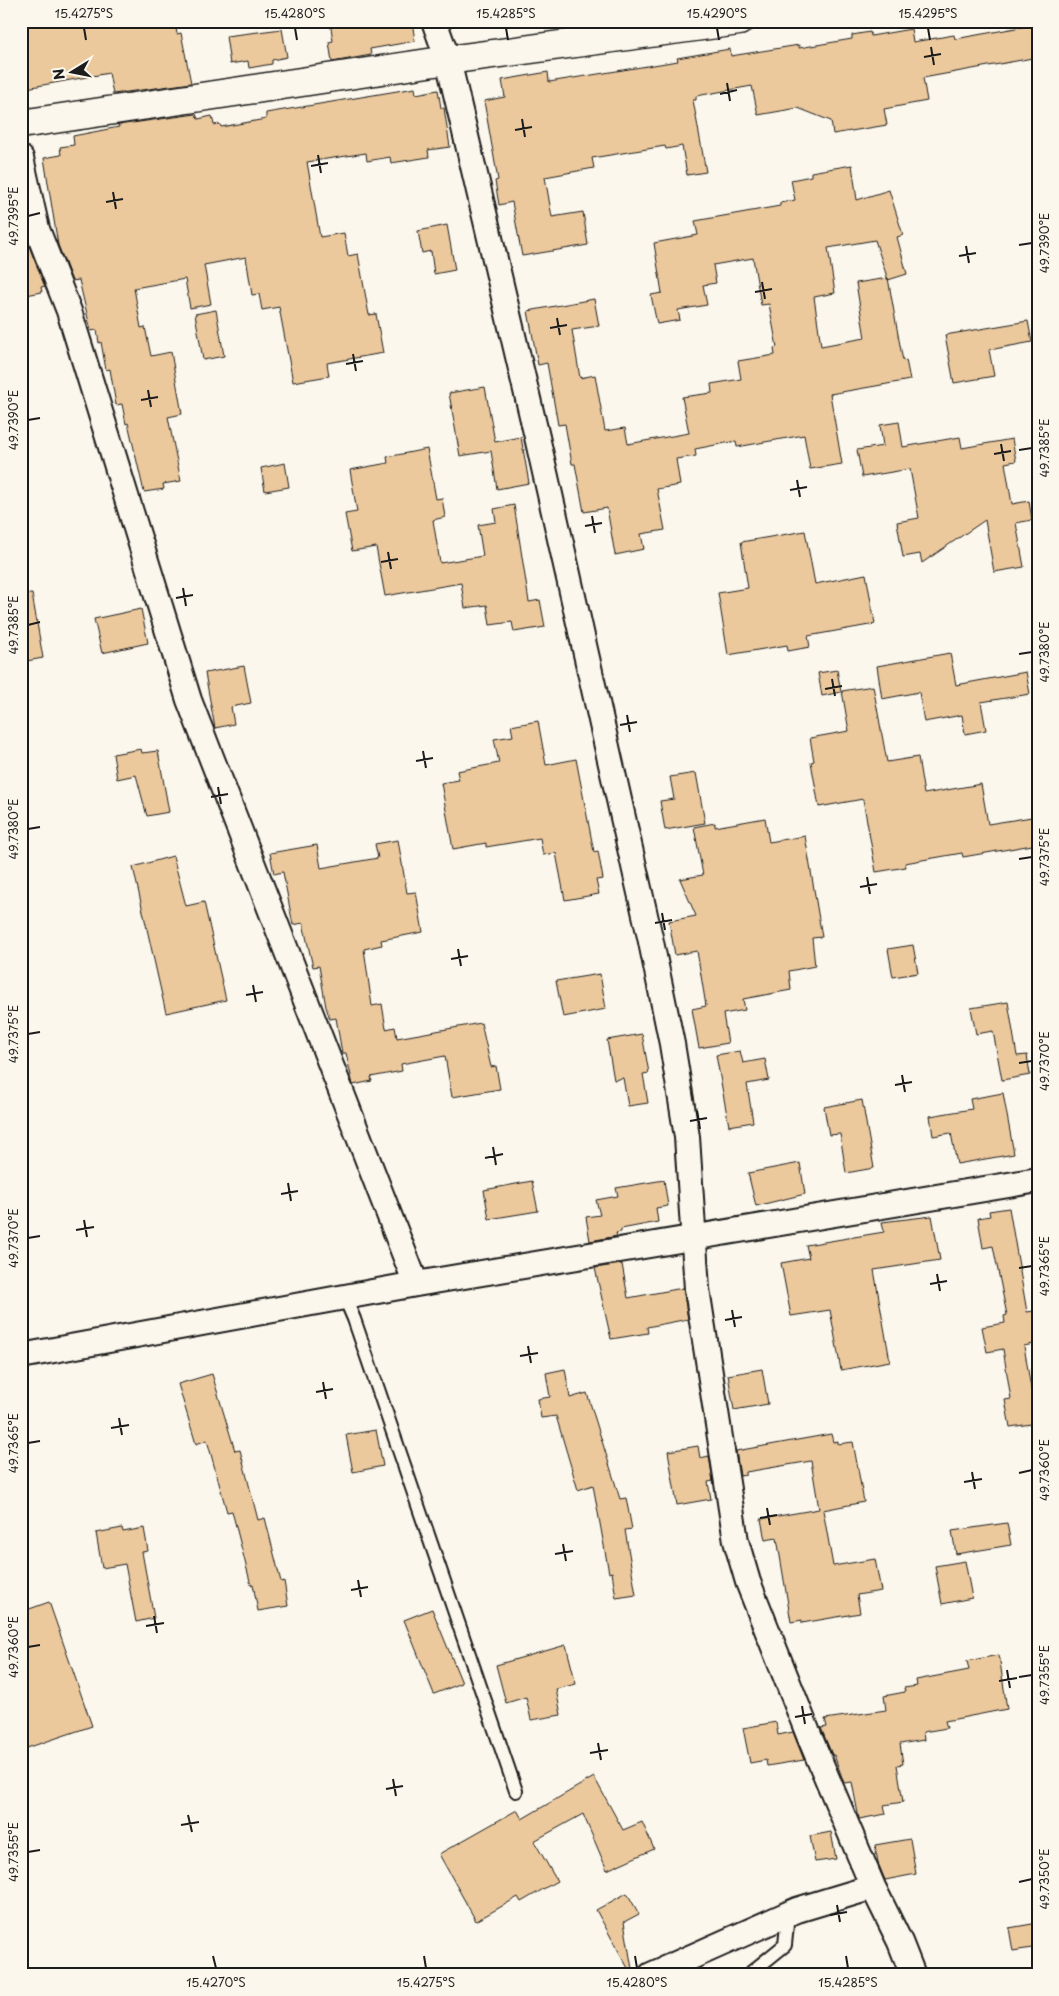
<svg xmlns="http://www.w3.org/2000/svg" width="1059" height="1996" font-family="'Playpen Sans',sans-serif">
<rect width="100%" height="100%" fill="#fbf7ec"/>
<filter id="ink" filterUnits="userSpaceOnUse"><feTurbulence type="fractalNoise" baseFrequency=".02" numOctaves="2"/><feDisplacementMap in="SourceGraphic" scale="10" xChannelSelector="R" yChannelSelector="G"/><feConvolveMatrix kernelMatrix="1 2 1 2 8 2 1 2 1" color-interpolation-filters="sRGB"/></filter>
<g filter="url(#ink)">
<path fill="#ecc99d" stroke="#1c1c1c" d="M21,21H175L177,34L181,33L191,83L113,94L109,73L21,89Z
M330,21H412L415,41L370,49L371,55L332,62L329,42L333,41Z
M1038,24V57L923,78L927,101L884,109L887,125L833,134L831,121L798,108L758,115L752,86L696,96V100H693L706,172L687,175L682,146L666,149L665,146L592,158L594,168L545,177L552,217L583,212L588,245L522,256L512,202L499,205L495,181L498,180L484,101L505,97L502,80L548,72L549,82L678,61L677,58L730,49L731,56L799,45V48L852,39V35L870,32L871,36L911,29L913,42L954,35L955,39Z
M282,29L287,57L272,60V64L249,68L248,61L230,64L226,36Z
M415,88L416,94L438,90L441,108H444L450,147L428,150L429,157L391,163L390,157L367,161L366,153L307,162L320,237L344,233L348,256L358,254L369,315L376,314L383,353L327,363L329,376L293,382L279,307L262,310L259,294L252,295L246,257L204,265L211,304L190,308L185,279L134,288L141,328L145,327L151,356L171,352L182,414L168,417L181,481L163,484L164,489L144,492L128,423L126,424L122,404L116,405L110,369L106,370L101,342L99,343L97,330L91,331L79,280L72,281L58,245L44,158L61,155L60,147L74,145L73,136L119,127L118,125L196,114L198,119L212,116L214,125L220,124L221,127L266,119V113Z
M852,165L857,200L889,190L903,235L897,237L907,274L888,280L875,240L828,248L835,293L814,297L821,346L865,338L856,283L888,278L899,340L903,361L906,360L910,380L830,394L842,464L810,469L804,435L737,447L736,441L695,449L696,456L676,459L680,485L657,489L665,530L641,534L644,549L615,555L607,508L584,512L575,464H572L565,424L558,425L547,363L538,365L528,311L594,299L599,326L572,330L580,378L595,375L605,431L625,428L628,444L689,433L682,397L712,393L711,384L741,379L738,361L775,355L774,348L777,347L769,304L761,305L753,258L713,265L716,283L703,285L707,305L678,310L680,320L657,324L651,295L662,293L654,243L698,235L695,221L780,206V203L795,200L791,180L811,176V172Z
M447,225L455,270L434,274L431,251L422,253L418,231Z
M25,236L45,286L41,287L42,292L21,296V237Z
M216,310L224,356L203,360L195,314Z
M1028,321L1032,342L989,350L994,376L954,383L945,335Z
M485,387L495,442L521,437L529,483L497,489L491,451L460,456L449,393Z
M899,422L903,447L960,437L962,448L1012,439L1016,461L1005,463L1012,504L1029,501L1032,520L1016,523L1024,567L994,572L985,520L922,563L920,554L903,557L897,522L919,518L910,469L862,477L857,450L883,446L880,425Z
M427,449L436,499L442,498L445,517L433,520L440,563L483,556L478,525L496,522L494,509L514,505L529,602L540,600L545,627L514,632L512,622L490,625L487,605L465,608L461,583L385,596L376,547L352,551L345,514L357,512L350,470L388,463L387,457Z
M285,463L289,487L265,491L261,468Z
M805,531L815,584L866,574L875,624L808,636L810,647L788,651L787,645L728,655L718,593L748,588L741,542Z
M32,594L43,658L21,662V595Z
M141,609L148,643L102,653L94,619Z
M950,653L956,685L1026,672L1030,694L981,702L986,730L965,734L962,715L924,722L919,692L882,699L877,666Z
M244,666L251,703L231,707L234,724L215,728L205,673Z
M837,670L841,692L822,696L818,673Z
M873,686L887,762L918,757L924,794L981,784L988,824L1038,816V844L963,857L962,853L905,863L906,867L876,872L863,799L819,807L811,762L814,761L810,738L849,731L842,691Z
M538,721L546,765L576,759L594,852L598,851L603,879L596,880L599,894L565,900L556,853L543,855L540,838L486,847V843L453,849L441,783L459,780L457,771L499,763L494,739L513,736L511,726Z
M141,749L142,753L158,751L169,812L147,816L136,775L117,779L113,754Z
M696,773L705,823L665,830L660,801L674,799L670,777Z
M765,818L769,842L805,836L822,937L812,938L815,966L789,971L791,990L743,999L745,1010L723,1014L728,1043L699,1048L692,1009L706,1006L697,951L675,955L669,921L696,916L680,879L703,875L694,827L715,823V827Z
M398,840L407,893L416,892L423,932L381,940L382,945L364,949L372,1006L382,1004L386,1029L395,1027L397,1038L481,1023L491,1067L496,1066L500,1089L452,1097L445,1056L401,1064L402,1071L371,1077L372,1081L353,1085L346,1053H342L336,1018L330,1019L326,1007L319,966L313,967L303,923L293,925L283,872L274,874L270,853L317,845L321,868L378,858L375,844Z
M173,856L186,906L204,902L226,1000L166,1013L133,867Z
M913,945L918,973L893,977L888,949Z
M600,974L606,1009L563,1017L556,981Z
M1008,1002L1017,1056L1027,1055L1030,1075L1002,1080L993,1031L976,1034L971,1008Z
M642,1034L649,1073L643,1074L648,1103L628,1106L623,1078L614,1080L607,1040Z
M740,1051L743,1063L765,1059L769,1080L747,1084L753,1122L729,1126L716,1055Z
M1003,1093L1014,1154L957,1164L951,1133L933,1136L930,1116L972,1109L970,1099Z
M862,1100L874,1168L846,1173L840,1134L829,1135L824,1107Z
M800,1163L805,1194L756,1206L748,1173Z
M664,1180L668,1206L656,1208L658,1222L621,1229V1232L616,1233L617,1236L590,1241L586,1217L600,1215L596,1200L618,1196L616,1188Z
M532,1181L538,1211L489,1219L484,1190Z
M1009,1208L1027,1312L1034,1311L1038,1332V1343L1024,1346L1032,1395L1038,1394V1423L1010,1427L1005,1400L1011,1399L1003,1349L987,1352L982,1327L1005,1323L1004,1316L1007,1315L993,1246L983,1248L978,1218L990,1216L989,1211Z
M932,1216L940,1260L874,1270L890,1361L841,1370L830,1310L791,1316L781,1263L809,1258L806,1245L884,1232L882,1222Z
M622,1264L628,1298L683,1288L688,1319L647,1327L648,1333L611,1339L595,1268Z
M565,1369L570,1398L587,1393L620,1499L626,1498L632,1529L625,1530L636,1595L616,1598L612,1572L609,1573L593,1485L578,1490L556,1416L541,1418L538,1399L550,1397L546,1373Z
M762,1369L768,1404L734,1410L728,1375Z
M212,1374L235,1451L240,1450L258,1520L265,1518L281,1582L284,1581L288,1606L258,1611L253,1584L251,1585L232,1511L227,1512L207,1440L196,1444L178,1384Z
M376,1430L383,1466L353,1472L346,1435Z
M831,1434L833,1442L838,1441V1444L853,1442L864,1502L823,1510L833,1566L875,1559L881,1591L857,1595L860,1613L802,1623V1620L791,1622L777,1538L765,1540L761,1519L819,1509L811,1461L746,1472V1475L740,1476L736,1451Z
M698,1446L700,1458L709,1456L713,1481L708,1482L711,1499L677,1505L668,1451Z
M1007,1523L1011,1545L956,1554L952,1531Z
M122,1528L123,1532L144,1528L148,1551L142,1552L154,1618L136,1622L125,1564L102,1568L96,1533Z
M965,1561L972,1598L942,1604L935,1566Z
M49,1602L92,1726L21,1750V1612Z
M432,1609L462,1683L434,1694L404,1620Z
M566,1645L576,1684L556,1689L561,1715L531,1720L526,1697L506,1703L496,1665Z
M999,1655L1007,1709L945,1721L947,1728L923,1732L924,1740L900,1744L903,1764L897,1765L903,1802L884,1805L886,1814L859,1819L852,1782L844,1783L834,1755H832L821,1728L827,1727L825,1719L886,1710L884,1696L905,1692L904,1688L917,1686L916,1680L969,1670L967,1661Z
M776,1722L778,1735L793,1732L804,1760L767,1766L766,1760L750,1763L743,1728Z
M594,1777L623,1830L642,1822L654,1849L607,1870L583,1814L534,1841L557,1881L521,1902L518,1897L476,1921L439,1854L517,1810L522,1819Z
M831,1832L836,1859L815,1862L810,1836Z
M910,1839L916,1874L885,1880L878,1863L875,1845Z
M627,1893L639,1914L624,1922L632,1969L629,1970L596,1910Z
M1038,1923V1947L1013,1951L1009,1928Z"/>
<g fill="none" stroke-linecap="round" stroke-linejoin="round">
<defs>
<path id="service" d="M345,1298L354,1319L516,1791
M748,1975L785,1945L788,1914"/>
<path id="minor" d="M434,21L448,60L537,437L650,937L672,1044L687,1137L697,1289L736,1541L748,1582L810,1738L873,1887L900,1942L913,1975
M21,158L37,229L69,311L189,700L416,1284
M21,1356L416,1284L1038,1180
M651,1975L797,1910L873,1887"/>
<path id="secondary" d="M21,124L448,60L739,21"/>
</defs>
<use href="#service" stroke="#1c1c1c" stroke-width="16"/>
<use href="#minor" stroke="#1c1c1c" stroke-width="28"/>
<use href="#secondary" stroke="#1c1c1c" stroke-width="31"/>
<use href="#service" stroke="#fbf7ec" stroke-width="12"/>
<use href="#minor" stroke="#fbf7ec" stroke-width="24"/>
<use href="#secondary" stroke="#fbf7ec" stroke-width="28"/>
</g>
</g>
<path fill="none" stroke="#1c1c1c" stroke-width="2" d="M84,28L86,40M295,28L297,40M506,28L508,40M717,28L719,40M928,28L930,40M931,47L934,65M924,57L941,54M727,83L730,101M720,94L737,90M522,119L525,137M515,130L532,127M318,155L321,173M311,166L328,163M113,192L116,209M106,202L123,199M28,216L40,213M1019,245L1032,243M966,246L969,263M959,256L976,253M762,282L765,299M755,292L772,289M557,318L560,335M550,328L567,325M353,354L356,371M346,364L363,361M148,390L151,407M141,400L158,397M28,420L40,418M1001,444L1004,461M1019,450L1032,448M994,454L1011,451M797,480L800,497M790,490L807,487M592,516L595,533M585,526L602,523M388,552L391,569M381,562L398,559M183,588L186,606M176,598L193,595M28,625L40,622M1019,654L1032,652M832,679L835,696M825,689L842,686M627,715L630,732M620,725L637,722M423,751L426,768M416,761L433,758M218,787L221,804M211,797L228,794M28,829L40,827M1019,859L1032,857M867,877L870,894M860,887L877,884M662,913L665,930M655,923L672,920M458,949L461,966M451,959L468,956M253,985L256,1002M246,995L263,992M28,1034L40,1032M1019,1063L1032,1061M902,1075L905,1092M895,1085L912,1082M697,1111L700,1129M690,1121L707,1118M493,1147L496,1165M485,1158L503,1154M288,1183L291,1201M281,1194L298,1191M84,1220L87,1237M76,1230L94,1227M28,1238L40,1236M1019,1268L1032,1266M937,1274L940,1291M930,1284L947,1281M732,1310L735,1327M725,1320L742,1317M528,1346L531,1363M520,1356L538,1353M323,1382L326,1399M316,1392L333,1389M119,1418L122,1435M111,1428L129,1425M28,1443L40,1441M972,1472L975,1489M1019,1473L1032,1470M964,1482L982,1479M767,1508L770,1525M760,1518L777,1515M563,1544L566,1561M555,1554L573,1551M358,1580L361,1597M351,1590L368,1587M154,1616L157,1633M146,1626L164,1623M28,1647L40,1645M1007,1670L1010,1688M1019,1677L1032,1675M999,1681L1017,1678M802,1706L805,1724M795,1717L812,1714M598,1743L601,1760M590,1753L608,1750M393,1779L396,1796M386,1789L403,1786M188,1815L192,1832M181,1825L199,1822M28,1852L40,1850M1019,1882L1032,1879M837,1905L840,1922M830,1915L847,1912M213,1956L216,1968M424,1956L426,1968M635,1956L637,1968M846,1956L848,1968"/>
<rect width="1059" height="1996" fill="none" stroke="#fbf7ec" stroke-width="55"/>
<g transform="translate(72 72) rotate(260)" stroke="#fbf7ec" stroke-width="4" paint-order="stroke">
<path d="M0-4L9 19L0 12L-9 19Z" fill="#1c1c1c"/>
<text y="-8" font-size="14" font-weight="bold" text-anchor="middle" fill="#1c1c1c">N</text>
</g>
<rect x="28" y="28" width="1004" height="1940" fill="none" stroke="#1c1c1c" stroke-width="2"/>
<g font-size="12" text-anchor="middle" fill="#1c1c1c">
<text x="84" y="18">15.4275°S</text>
<text x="295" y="18">15.4280°S</text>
<text x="506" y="18">15.4285°S</text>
<text x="717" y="18">15.4290°S</text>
<text x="928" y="18">15.4295°S</text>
<text transform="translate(14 216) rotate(-90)" y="4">49.7395°E</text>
<text transform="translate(1045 243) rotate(-90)" y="4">49.7390°E</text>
<text transform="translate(14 420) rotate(-90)" y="4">49.7390°E</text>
<text transform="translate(1045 448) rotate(-90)" y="4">49.7385°E</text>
<text transform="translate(14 625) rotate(-90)" y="4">49.7385°E</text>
<text transform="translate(1045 652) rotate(-90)" y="4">49.7380°E</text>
<text transform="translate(14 829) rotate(-90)" y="4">49.7380°E</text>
<text transform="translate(1045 857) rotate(-90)" y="4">49.7375°E</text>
<text transform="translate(14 1034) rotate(-90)" y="4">49.7375°E</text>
<text transform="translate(1045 1061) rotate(-90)" y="4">49.7370°E</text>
<text transform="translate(14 1238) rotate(-90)" y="4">49.7370°E</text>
<text transform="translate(1045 1266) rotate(-90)" y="4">49.7365°E</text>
<text transform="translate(14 1443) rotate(-90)" y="4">49.7365°E</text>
<text transform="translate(1045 1470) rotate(-90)" y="4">49.7360°E</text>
<text transform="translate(14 1647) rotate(-90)" y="4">49.7360°E</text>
<text transform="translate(1045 1675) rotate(-90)" y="4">49.7355°E</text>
<text transform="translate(14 1852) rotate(-90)" y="4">49.7355°E</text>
<text transform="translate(1045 1879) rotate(-90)" y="4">49.7350°E</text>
<text x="216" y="1987">15.4270°S</text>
<text x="426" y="1987">15.4275°S</text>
<text x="637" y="1987">15.4280°S</text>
<text x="848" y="1987">15.4285°S</text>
</g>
</svg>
